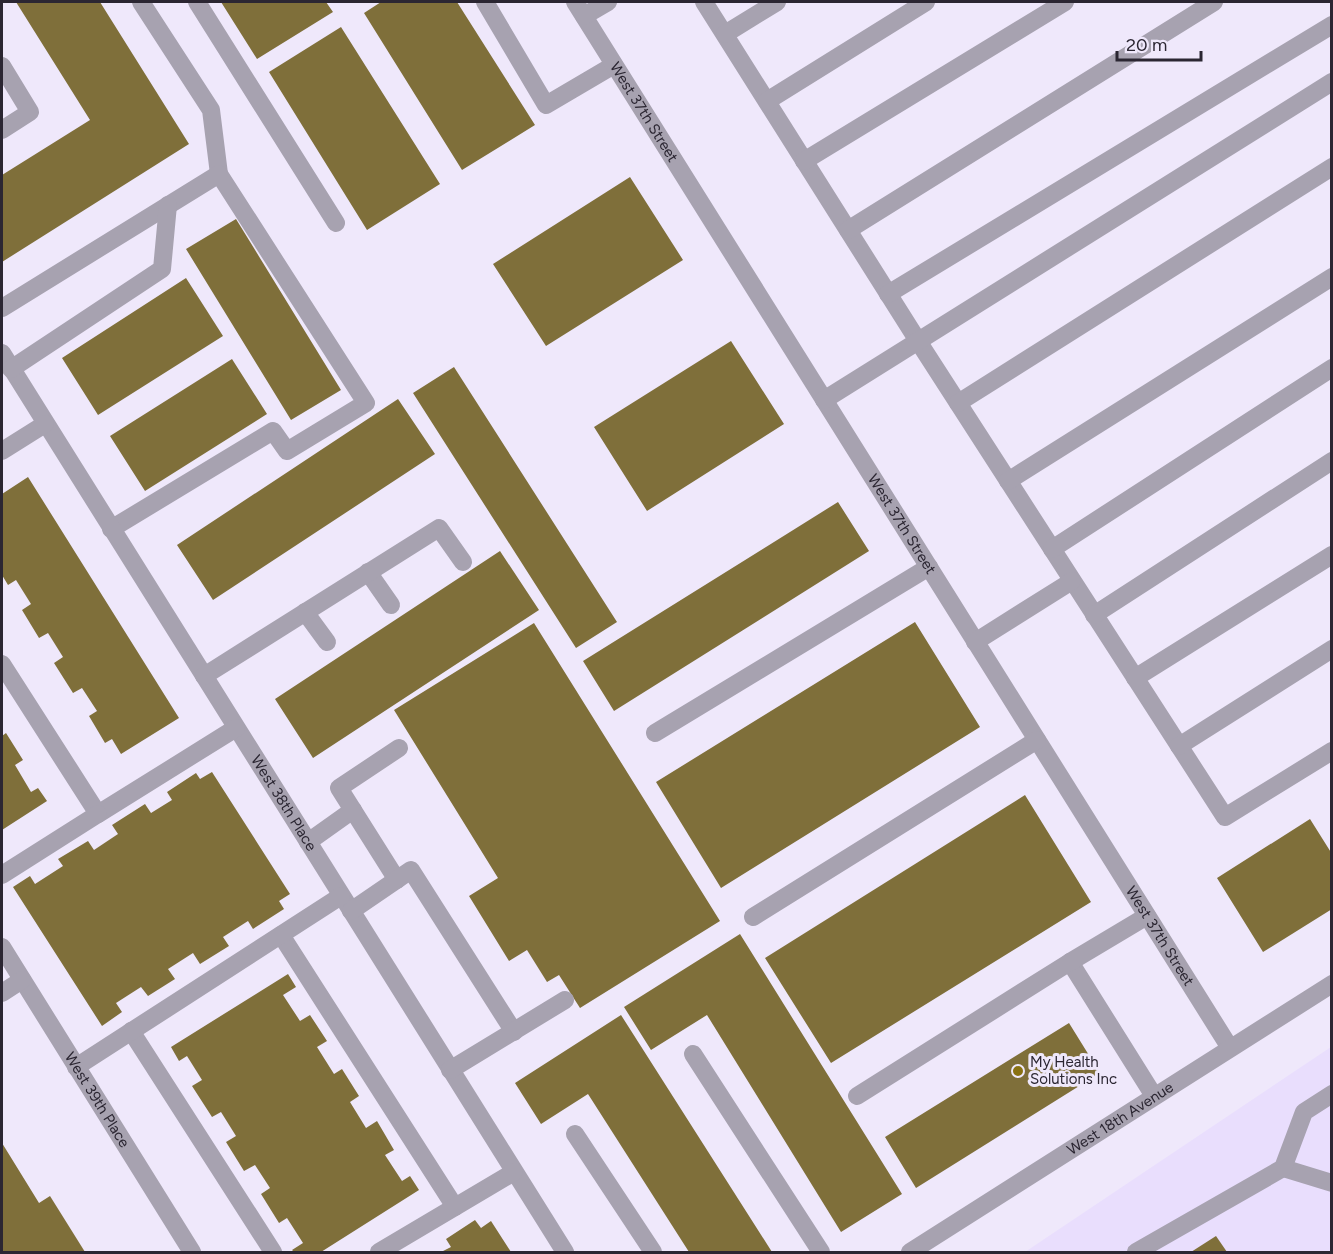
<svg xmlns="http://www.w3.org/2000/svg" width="1333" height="1254" font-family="Figtree,sans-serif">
<rect width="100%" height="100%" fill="#efe8fb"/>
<path fill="#e9defd" d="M1331,1047V1252H1025Z"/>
<path fill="#7f6f3a" d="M16,2H100L189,144L2,262V175L90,120Z
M221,2H326L333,12L257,59Z
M381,2H457L535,125L462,170L364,13Z
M341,27L440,184L367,230L269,72Z
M630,177L683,260L546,346L493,264Z
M236,219L341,390L291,420L186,249Z
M186,278L223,336L98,415L62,358Z
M731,341L784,424L647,511L594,427Z
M232,359L267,414L145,491L110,436Z
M454,367L617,622L576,648L413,393Z
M398,399L435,454L213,600L177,545Z
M28,477L179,718L121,754L112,739L105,743L89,716L97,711L82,688L73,693L54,663L63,657L48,633L39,638L22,610L31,604L16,580L8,585L2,575V494Z
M838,502L869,551L614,711L583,661Z
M500,551L539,610L313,758L275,699Z
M915,622L980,727L721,888L656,782Z
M534,623L720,921L580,1008L559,975L547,982L527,950L509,961L469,896L498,878L394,710Z
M6,733L23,760L15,765L31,792L38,788L47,801L2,830V736Z
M212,772L290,894L279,901L284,909L253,929L248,921L223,937L229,946L200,964L193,953L168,969L175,979L148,996L141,987L116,1003L122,1012L102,1026L13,887L30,876L35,884L63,866L58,859L88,841L94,850L118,834L112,825L145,804L151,813L172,800L167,792L196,773L200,779Z
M1025,795L1091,902L831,1063L765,958Z
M1310,819L1332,854V909L1263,952L1217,878Z
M740,934L902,1194L841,1232L707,1015L651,1050L624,1007Z
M288,974L296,987L283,995L300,1021L310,1015L327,1041L317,1047L334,1074L342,1069L359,1096L350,1102L366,1128L377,1121L394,1150L385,1155L402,1181L410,1176L419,1190L321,1252H294L292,1250L303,1243L287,1218L279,1223L261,1194L270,1188L255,1165L244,1171L226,1142L236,1136L221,1112L212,1117L192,1086L202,1080L187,1056L179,1061L171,1047Z
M621,1015L772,1252H689L588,1094L541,1124L515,1083Z
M1069,1023L1100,1073L916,1188L885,1137Z
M2,1143L39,1203L50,1196L85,1252H2Z
M475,1220L481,1228L491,1221L511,1252H441L451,1247L446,1239Z
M1216,1236L1227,1252H1191Z"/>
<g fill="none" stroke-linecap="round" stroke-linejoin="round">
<g stroke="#a7a2b0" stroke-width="18">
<path d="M141,2L211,110L219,174"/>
<path d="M197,2L336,223"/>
<path d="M485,2L546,105L614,65"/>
<path id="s1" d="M575,2L1230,1048"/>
<path d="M704,2L918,341L1225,817L1332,751"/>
<path d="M584,16L608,2"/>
<path d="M725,34L777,2"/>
<path d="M2,66L30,112L2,130"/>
<path d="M767,101L926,2"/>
<path d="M804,161L1065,2"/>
<path d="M848,230L1214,2"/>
<path d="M888,294L1332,25"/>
<path d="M2,308L219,174L366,403L287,451L273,431L111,529"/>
<path id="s2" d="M2,353L565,1252"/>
<path d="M11,369L162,269L168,205"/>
<path d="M824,400L1332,82"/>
<path d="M958,403L1332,167"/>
<path d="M2,451L45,424"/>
<path d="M1008,481L1332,277"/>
<path d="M1052,549L1332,368"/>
<path d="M368,572L391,605"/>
<path d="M305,612L327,642"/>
<path d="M1094,615L1332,461"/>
<path d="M975,642L1072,581"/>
<path d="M2,664L98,814L236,728"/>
<path d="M204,676L439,528L463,562"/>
<path d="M1135,678L1332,555"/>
<path d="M655,733L929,567"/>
<path d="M1179,746L1332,649"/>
<path d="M308,842L353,810"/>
<path d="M2,875L98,814"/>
<path d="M397,880L339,788L399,748"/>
<path d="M351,911L411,870L514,1032"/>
<path d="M753,917L1037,740"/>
<path d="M281,935L455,1207"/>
<path id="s3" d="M2,947L192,1252"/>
<path d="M1070,962L1154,1096"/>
<path d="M2,993L22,980"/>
<path d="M131,1031L273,1252"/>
<path d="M693,1054L821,1252"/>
<path d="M76,1067L341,896"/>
<path d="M450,1070L565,1000"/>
<path d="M857,1096L1070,962L1147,916"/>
<path d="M575,1134L653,1252"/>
<path d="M1283,1168L1332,1183"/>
<path d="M379,1252L514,1172"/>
<path id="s4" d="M910,1252L1332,984"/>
<path d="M1136,1252L1283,1168L1304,1112L1332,1094"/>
</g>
</g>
<circle fill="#897113" stroke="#efe8fb" stroke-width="2" cx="1018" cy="1071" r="6"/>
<g text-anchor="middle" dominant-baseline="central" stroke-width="6" stroke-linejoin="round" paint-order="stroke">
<g font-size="15" fill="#2b2632" stroke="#efe8fb">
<text stroke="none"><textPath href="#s1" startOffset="130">West 37th Street</textPath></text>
<text stroke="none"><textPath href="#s1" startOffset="616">West 37th Street</textPath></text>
<text stroke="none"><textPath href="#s2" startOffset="531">West 38th Place</textPath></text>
<text stroke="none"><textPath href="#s1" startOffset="1102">West 37th Street</textPath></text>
<text stroke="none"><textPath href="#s3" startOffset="180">West 39th Place</textPath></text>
<text stroke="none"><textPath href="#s4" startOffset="249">West 18th Avenue</textPath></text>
</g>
<g font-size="15" fill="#2b2632" stroke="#efe8fb" text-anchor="start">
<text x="1030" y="1062">My Health<tspan x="1030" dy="17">Solutions Inc</tspan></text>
</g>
</g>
<rect width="1333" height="1254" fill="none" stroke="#2b2632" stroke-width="6"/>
<path d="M1117 51v9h84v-9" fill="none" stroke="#2b2632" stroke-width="3"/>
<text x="1126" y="51" font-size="18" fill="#2b2632" stroke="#efe8fb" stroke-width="4.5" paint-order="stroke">20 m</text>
</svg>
